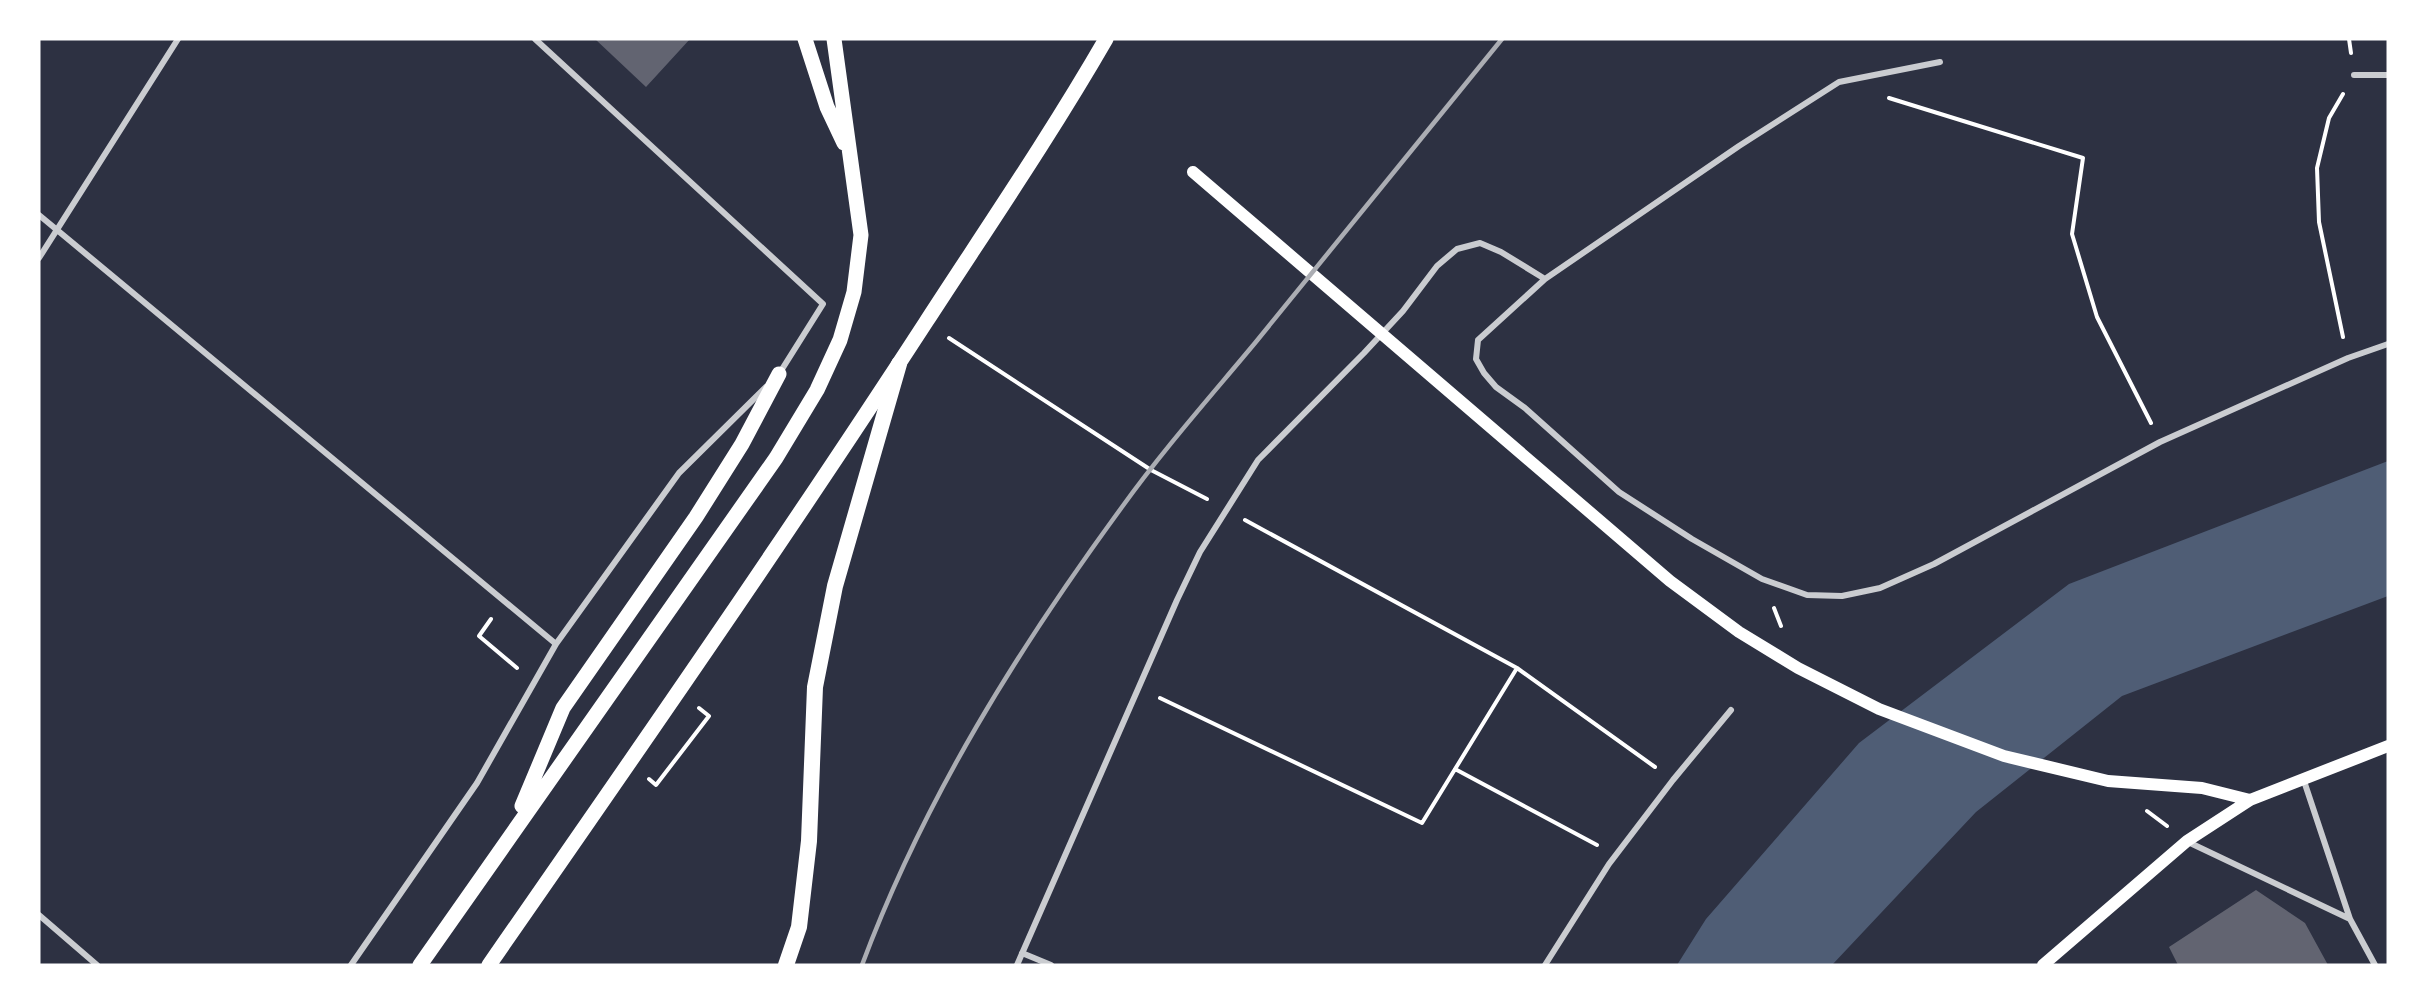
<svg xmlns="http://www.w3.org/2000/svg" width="2427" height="1004" font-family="Overpass,sans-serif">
<rect width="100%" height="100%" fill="#2d3142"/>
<path fill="#4f5d75" d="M2388,461V596L2122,696L1976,812L1832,965H1677L1706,919L1859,743L2069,584Z"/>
<path fill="#626471" d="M595,39H690L646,87Z
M2256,890L2305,923L2328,965H2178L2169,947Z"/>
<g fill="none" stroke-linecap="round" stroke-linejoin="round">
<path stroke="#fff" stroke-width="4" d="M2349,39L2351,53
M2343,94L2329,118L2317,168L2319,222L2343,337
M1889,98L2083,158L2072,234L2097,317L2151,423
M949,338L1151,470L1207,499
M1774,608L1781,626
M491,619L479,636L517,668
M1517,668L1655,767
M1160,698L1422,823L1517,668L1245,520
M1455,769L1597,845
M649,779L656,785L709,716L699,708
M2147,811L2167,826"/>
<path stroke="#caccd0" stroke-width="6" d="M535,39L823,304L779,374
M2354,75H2388
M39,215L556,644
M39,258L178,39
M1545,279L1478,340L1476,359L1484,373L1496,387L1525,408L1619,492L1692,539L1762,579L1807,595L1842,596L1880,588L1934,564L2160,442L2348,358L2388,344
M2304,781L2350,919L2375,965
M2188,842L2350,919
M39,915L97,965
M1022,953L1051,965
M351,965L477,783L556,644L679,473L766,387
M1017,965L1177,600L1200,552L1258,460L1364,353L1403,311L1437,266L1457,249L1480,243L1501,252L1545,279L1739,146L1839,82L1940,62
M1545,965L1609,864L1673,780L1731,710"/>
<path stroke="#fff" stroke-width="12" d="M1193,172L1670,581L1739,632L1798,668L1879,709L2004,756L2108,781L2202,788L2250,800
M2043,965L2187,841L2250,800L2388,746"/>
<path stroke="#fff" stroke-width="15" d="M805,39L827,107L844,143
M522,806L563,708L696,517L742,444L779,374
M420,965L776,458L817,390L840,340L854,292L861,235L834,39
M489,965C637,752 785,539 926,322C987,228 1050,136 1106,39"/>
<path stroke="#fff" stroke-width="16" d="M786,965L799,927L809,841L815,687L835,586L899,364"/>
<path stroke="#abadb3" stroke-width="4.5" d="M862,965C924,799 1018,649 1122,507C1163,450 1210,397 1255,343C1337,242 1420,140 1502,39"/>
</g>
<rect width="2427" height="1004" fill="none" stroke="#ffffff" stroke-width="81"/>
</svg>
